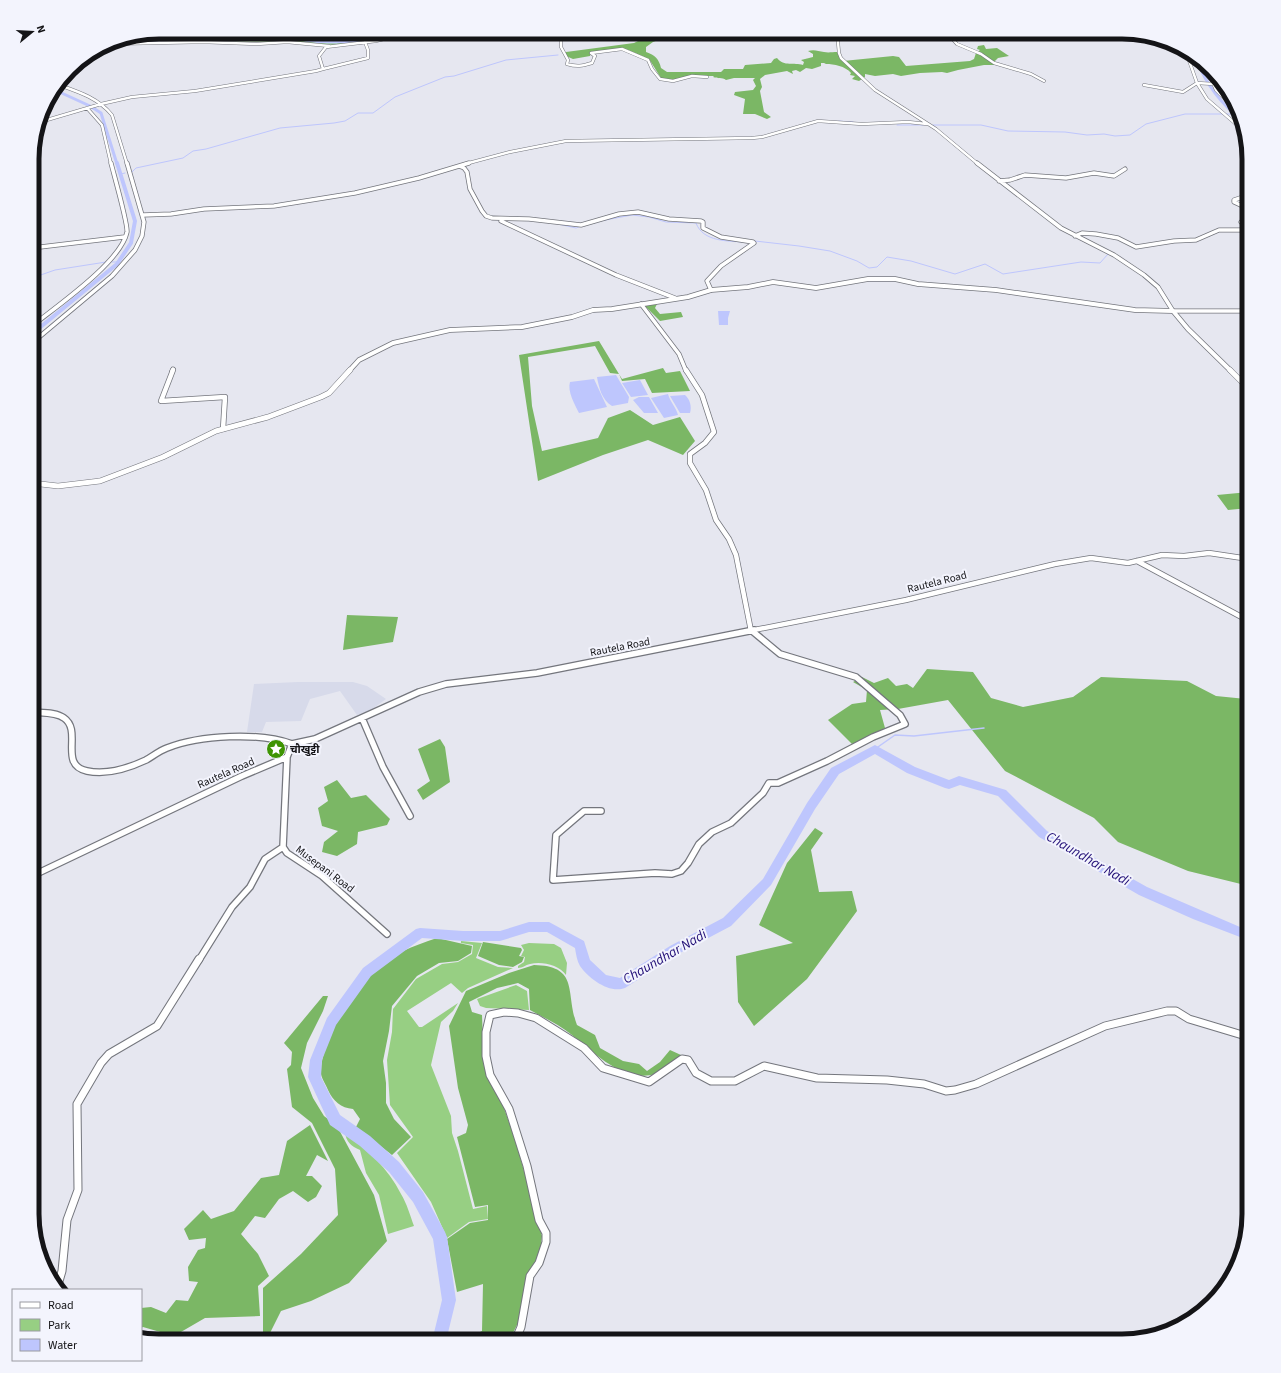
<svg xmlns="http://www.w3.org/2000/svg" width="1281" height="1373" font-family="'Source Sans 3','Noto Sans Devanagari',sans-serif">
<rect width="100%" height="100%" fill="#e6e7f0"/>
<path fill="#d7daea" d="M298,682H353L367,686L386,699L371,710L357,715L340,691L310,699L301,721L266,722L262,732H247L254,684Z"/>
<path fill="#97cf83" d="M384,32H406L381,39L334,45L301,42L201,41L109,43L119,40L224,37L264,38L286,36L341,40Z
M461,941L482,943L476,958L498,967L513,968L468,988L462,993L451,983L407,1011L419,1027H422L458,1003L453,1011L441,1022L431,1065L451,1116L452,1133L458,1151L473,1209L487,1206L488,1219L469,1222L447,1238L431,1202L397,1153L413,1137L390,1105L387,1060L392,1032L393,1009L416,979L442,964L458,962L472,954L473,945L461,943Z
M529,943L554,944L561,948L567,963L566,975C559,965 542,961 530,964C525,965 523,968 518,968V966L524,962L525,957L521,956L524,950L521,945Z
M516,985L527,991L529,1010L486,1008L480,1006L477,999Z
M345,1132C367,1149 388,1168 401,1194C407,1204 410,1215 414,1226L388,1234L379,1195L366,1173L360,1150C351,1146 346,1142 345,1132Z"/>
<path fill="#7bb765" d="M651,38L658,40L653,42L646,47V52C655,55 659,59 661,68L667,72H721L724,69H743L745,65L771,63L774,59L777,58C784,67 794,62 803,65L804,62L801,60L813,57V54L808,51C814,49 818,51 824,52C828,53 833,52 837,52L843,61L893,56L899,57L906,66L970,61L974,59L976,53L980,50L977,49L978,46L984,45L986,49L997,48L1009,56L998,58L995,61V65H984L958,70L947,73L942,72L920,73L901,76L893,74L875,76L865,74V77L859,81L852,79L855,76L850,75L851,73C845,66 834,64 826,64L824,63H821V66L812,69L806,68L800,72L796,70L792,71L793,74L787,71L765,75L760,79L762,87L760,91L764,112L771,117L767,119L755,114H743L745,99L734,95L735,92L753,90L756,86L753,80L755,78H734L726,80C722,77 718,79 713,77L714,76H688L673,80L661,78L649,59L628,50L622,48L591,52L590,56L573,59L566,56V52L634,43L640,40Z
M647,301L657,304L655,308L660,314L681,312L683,317L660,321L644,305Z
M599,341L622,379L663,368L666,373L680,371L690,391L652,393L645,379L622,381L619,374L610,373L595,346L528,357L532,406L542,451L598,438L608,418L630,410L653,425L680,417L695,441L683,455L648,440L603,455L538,481L519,355Z
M1249,492V508L1228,510L1217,495Z
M347,615L398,617L393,642L343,650Z
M927,669L973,672L991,698L1023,707L1073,697L1101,677L1187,681L1216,696L1246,699L1249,697V886L1188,871L1118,842L1094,818L1005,771L948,700L898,709L880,710L885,728L869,737L852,744L828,720L852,704L866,702L867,690L853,682L862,677L874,683L888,678L896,686L907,684L913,688Z
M440,739L445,747L450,782L423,800L417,790L430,781L418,749Z
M337,780L351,798L366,795L390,819L387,825L358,832L357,844L337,856L322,852L324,842L338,831L322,826L318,808L328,801L324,787Z
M815,828L823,833L811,850L819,892L852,891L857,911L807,979L754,1026L738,1002L736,956L793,943L759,925L787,863Z
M437,938L472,946L471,953L458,961L439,963L417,976L392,1006L389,1031L383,1061L386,1083V1103L394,1119L411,1137L392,1155L356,1127L360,1119L353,1109C341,1108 333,1101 328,1090C326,1085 322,1079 321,1074C320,1041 351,995 373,972C391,954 413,946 437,938Z
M483,942L521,948L522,950L519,956L524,957L522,962L513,967L499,965L478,956Z
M534,965C580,966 565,993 577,1025L595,1035L600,1048L623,1061L639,1064L647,1071L660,1062L670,1050L681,1055C677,1059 673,1065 668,1068C632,1091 599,1057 572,1035C560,1025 544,1018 530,1010L529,989L518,983L497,988L469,1002L472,1012L482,1015L484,1067L504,1108L516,1142L542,1236L540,1254L526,1277L519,1321L509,1341H472V1336L482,1331L483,1284L457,1292L447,1239L470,1223L488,1220V1205L475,1207L457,1137L466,1133L468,1125L458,1088L449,1026L466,991L509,973Z
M323,996H328L323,1011L307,1043L301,1068L313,1098L324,1116L337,1126L374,1195L387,1241L349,1283L311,1301L281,1311L266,1341H263V1288L301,1254L338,1215L335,1169L312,1123L292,1107L287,1069L291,1065L292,1052L284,1043Z
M310,1125L328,1161L317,1155L306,1176H312L322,1186L316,1197L308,1202L293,1191L279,1199L265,1218L255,1216L241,1234L258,1254L269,1276L258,1286L260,1316L205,1318L174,1336L143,1327L141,1328V1308L151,1307L166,1313L176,1300L188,1301L198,1282L189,1281L188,1267L198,1250L205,1248L206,1238L189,1240L184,1229L203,1210L211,1219L234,1211L261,1178L279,1175L287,1141Z"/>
<path fill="#bec6fd" d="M718,311H730L728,318V325H719Z
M616,375L629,397L628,403L612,406C602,400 599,388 597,377Z
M594,379L607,407L579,413C575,405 567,391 570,382Z
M640,380L648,395L631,397L622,383Z
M668,394C670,402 676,407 678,415L664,418L651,398Z
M685,395C690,399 692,407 690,413H680L670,396Z
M639,397H649L658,413H644L633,400Z"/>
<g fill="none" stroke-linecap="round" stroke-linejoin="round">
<path stroke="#bec6fd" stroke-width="1" d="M1226,114H1233
M839,121L853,122
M897,125H923
M933,125H981L1008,131L1065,132L1087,135L1104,134L1115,136L1130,135L1146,124L1185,114H1223
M132,172L136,168L183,158L193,151L206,149L280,128L334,123L345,121L358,113H373L395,97L445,77L454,76L506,60L558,55
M121,174L125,173
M600,221L632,215L649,217L666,222L696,223C703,242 728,241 745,242
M558,224L576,228L581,226
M755,241L799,246L830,251L857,261L869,268L877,267L887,257L911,261L955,274L985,264L1003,274L1081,262L1100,263L1108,254
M112,262H118
M32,278L55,270L106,262"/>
<path stroke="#bec6fd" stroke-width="1.5" d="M875,749L895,735L914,736L984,728"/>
<path stroke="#bec6fd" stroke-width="3" d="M1197,61C1207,86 1222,105 1243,121
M55,90L90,106L101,113L117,164"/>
<path stroke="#bec6fd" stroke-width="4" d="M32,334L117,264L131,243L135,221L117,163"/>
<path fill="#bec6fd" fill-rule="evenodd" d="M385,32H392C373,45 320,46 298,40L108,43L117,40L298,36C325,43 359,42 385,32Z
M32,199L35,200V202L32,203Z
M875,745L915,767L949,780L959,776L1006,790L1047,831L1147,887L1240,927L1249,923V934L1240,937L1193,919L1139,895L1039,837L998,796L960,785L949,789L945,788L907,773L875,754L839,774L815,809L771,885L731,926L678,954L625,988C610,994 589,979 580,966C577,961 576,954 575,948L547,932H529L500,941H463L422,938L371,976L336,1025L322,1060L321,1077L340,1115L370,1136L399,1162L423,1192L445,1232L447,1237L456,1300L446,1341H432L442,1300L433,1239L413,1202L389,1172L360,1146L330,1125L308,1077L310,1060L327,1018L363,968L416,929L420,928L463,931H500L529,922H549L584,941L590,960L606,975L620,978L670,946L723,918L763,879L807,803L831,768Z"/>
<defs>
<path id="minor-far4" d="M561,32V47L568,60L567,64C577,67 582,66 592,63L595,56L591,53L622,49L648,60L652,69L660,79L673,81L692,76L707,77
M567,32H577
M837,32L839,53L841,58L875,90L936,129L978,164
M946,32L957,44L981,54L994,63L1031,74L1044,81
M1061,32L1078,36L1111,33H1133
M143,35L147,37L226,34L262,36L334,32
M108,44L203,42L257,44L287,42L329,46
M1186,52L1197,83L1214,84L1227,90
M323,69L368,58V50L365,42
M1207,69L1216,90L1239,113
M59,85C79,92 98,98 112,115L127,164
M1144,85L1183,92L1197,83L1207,99L1244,131
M87,108L102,125L111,164
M40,122L101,104L132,97L195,91L316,71L323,69L319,56L326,47L376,41L412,32
M465,164L510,152L566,141L752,138L762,137L818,121L862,124L908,122L927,124"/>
<path id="minor-far3" d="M977,163L1061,228L1114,255L1144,275L1158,287L1173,311H1249
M459,166L469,163
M999,181L1010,180L1025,175L1066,178L1094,173L1114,176L1125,169
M1249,195L1234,200V202L1249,209
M143,215L171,214L204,209L274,206L355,193L419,178L459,166L464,168L467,172L470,189L482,211L486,216L492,218L529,219L581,225L619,214L638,212L669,219L701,221L703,222V228L721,237L753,242L754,243L721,266L707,281L711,290
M501,221L616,275L675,298
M1075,236L1082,233L1096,234L1118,238L1136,247L1174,241L1196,240L1219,230H1244L1246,227L1241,222L1249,218
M32,248L124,237
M641,304L679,354L686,371
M32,326C57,306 121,262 127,232C128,224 114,175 111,163
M32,343L112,276L135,250L142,236L144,222L127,163
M172,371L173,369"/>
<path id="minor-far2" d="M173,370L161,401L225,397L223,429
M686,370L702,395L714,432L705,443L690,454V463L706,490L716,520L729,539L736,555L751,631
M1137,561L1249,621
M749,631L906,600L1055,564L1091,558L1128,563L1162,555L1184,556L1209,553L1249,559"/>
<path id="minor-far1" d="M32,712C42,713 56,712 64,718C83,731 58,765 87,771C106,775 129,768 146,760C153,756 159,751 167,748C200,735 259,732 292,744
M362,718L383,767L410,816
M292,744L315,739L419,692L446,684L537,673L754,630
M292,744L287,757L283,847L287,853L322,876L387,934
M601,811H584L556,835L553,880L655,873L672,874L681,871L688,863L699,844L712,832L731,823L763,793L769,783H778L827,761L873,737L905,724L900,715L856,677L780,654L751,630
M32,876L242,776L287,757
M199,960L232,907L250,887L265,859L283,847"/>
<path id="minor" d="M57,1288L62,1271L67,1220L78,1190L77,1104L101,1063L109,1054L157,1026L199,959
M515,1341L521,1327L530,1276L539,1263L546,1242V1233L539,1220L527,1166L509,1109L490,1075L486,1056V1032L490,1015L504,1012L518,1013L536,1018L584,1048L603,1068L649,1082L682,1059L688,1060L696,1073L711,1081H735L764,1066L817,1078L887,1080L924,1084L946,1091L955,1090L976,1084L1105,1026L1167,1011H1176L1189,1019L1249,1037"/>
<path id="tertiary-far1" d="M349,371L359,360L393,343L450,330L522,327L572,317L593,310L612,309L688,297L711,290L748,287L773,282L816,288L868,279H895L918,284L996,290L1135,310L1173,311L1188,329L1231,371"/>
<path id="tertiary" d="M1230,370L1249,389
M32,483L58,486L100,481L163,457L216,431L268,417L321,397L329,393L350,370"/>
</defs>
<use href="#minor-far4" stroke="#74767d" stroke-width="3.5"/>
<use href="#minor-far3" stroke="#74767d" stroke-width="5"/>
<use href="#minor-far2" stroke="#74767d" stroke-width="6"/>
<use href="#minor-far1" stroke="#74767d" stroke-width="8"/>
<use href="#minor" stroke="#74767d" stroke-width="9"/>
<use href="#tertiary-far1" stroke="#74767d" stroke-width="5.5"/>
<use href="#tertiary" stroke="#74767d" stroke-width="6"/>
<use href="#minor-far4" stroke="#fff" stroke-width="2.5"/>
<use href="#minor-far3" stroke="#fff" stroke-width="3.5"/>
<use href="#minor-far2" stroke="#fff" stroke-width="4.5"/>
<use href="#minor-far1" stroke="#fff" stroke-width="5.5"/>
<use href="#minor" stroke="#fff" stroke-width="7"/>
<use href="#tertiary-far1" stroke="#fff" stroke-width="4"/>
<use href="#tertiary" stroke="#fff" stroke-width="5"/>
</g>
<defs>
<symbol id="sight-disc" viewBox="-11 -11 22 22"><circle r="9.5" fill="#3e9403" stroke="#f3f4fd"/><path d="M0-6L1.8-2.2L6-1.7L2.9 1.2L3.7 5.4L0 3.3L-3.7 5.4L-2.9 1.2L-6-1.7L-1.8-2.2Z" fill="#fff"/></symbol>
</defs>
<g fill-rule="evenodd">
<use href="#sight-disc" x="265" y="738" width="22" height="22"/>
</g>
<g text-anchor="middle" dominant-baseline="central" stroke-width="4" stroke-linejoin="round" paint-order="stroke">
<g font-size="11" fill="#141417" stroke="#f3f4fd">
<text transform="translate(937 582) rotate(-14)">Rautela Road</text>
<text transform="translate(620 647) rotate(-11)">Rautela Road</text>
<text transform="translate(226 773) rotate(-24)">Rautela Road</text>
<text transform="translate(325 869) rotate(37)">Musepani Road</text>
</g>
<g font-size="11" font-weight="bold" fill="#141417" stroke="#f3f4fd" text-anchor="start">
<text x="290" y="749">चौखुट्टी</text>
</g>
<g font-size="14" font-style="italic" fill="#220f77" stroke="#f3f4fd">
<text transform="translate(1088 859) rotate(30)">Chaundhar Nadi</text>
<text transform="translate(665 957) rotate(-30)">Chaundhar Nadi</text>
</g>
</g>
<path d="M0 0H1281V1373H0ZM159 39H1122A120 120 0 0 1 1242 159V1214A120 120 0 0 1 1122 1334H159A120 120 0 0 1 39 1214V159A120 120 0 0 1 159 39Z" fill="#f3f4fd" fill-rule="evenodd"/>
<path fill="none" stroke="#141417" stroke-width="5" d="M159 39H1122A120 120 0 0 1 1242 159V1214A120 120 0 0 1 1122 1334H159A120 120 0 0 1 39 1214V159A120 120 0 0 1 159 39Z"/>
<rect x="12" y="1289" width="130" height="72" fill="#f3f4fd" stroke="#9a9aa1"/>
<rect x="20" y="1302" width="20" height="6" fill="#ffffff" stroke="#9a9aa1"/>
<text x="48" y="1309" font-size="12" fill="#141417">Road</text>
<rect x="20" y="1319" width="20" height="12" fill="#97cf83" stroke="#9a9aa1"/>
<text x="48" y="1329" font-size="12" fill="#141417">Park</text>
<rect x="20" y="1339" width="20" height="12" fill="#bec6fd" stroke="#9a9aa1"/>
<text x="48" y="1349" font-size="12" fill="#141417">Water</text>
<g transform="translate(32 32) rotate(72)" stroke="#f3f4fd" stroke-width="3" paint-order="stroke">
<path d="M0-3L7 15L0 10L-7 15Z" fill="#141417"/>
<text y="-6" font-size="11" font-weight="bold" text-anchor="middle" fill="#141417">N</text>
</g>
</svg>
